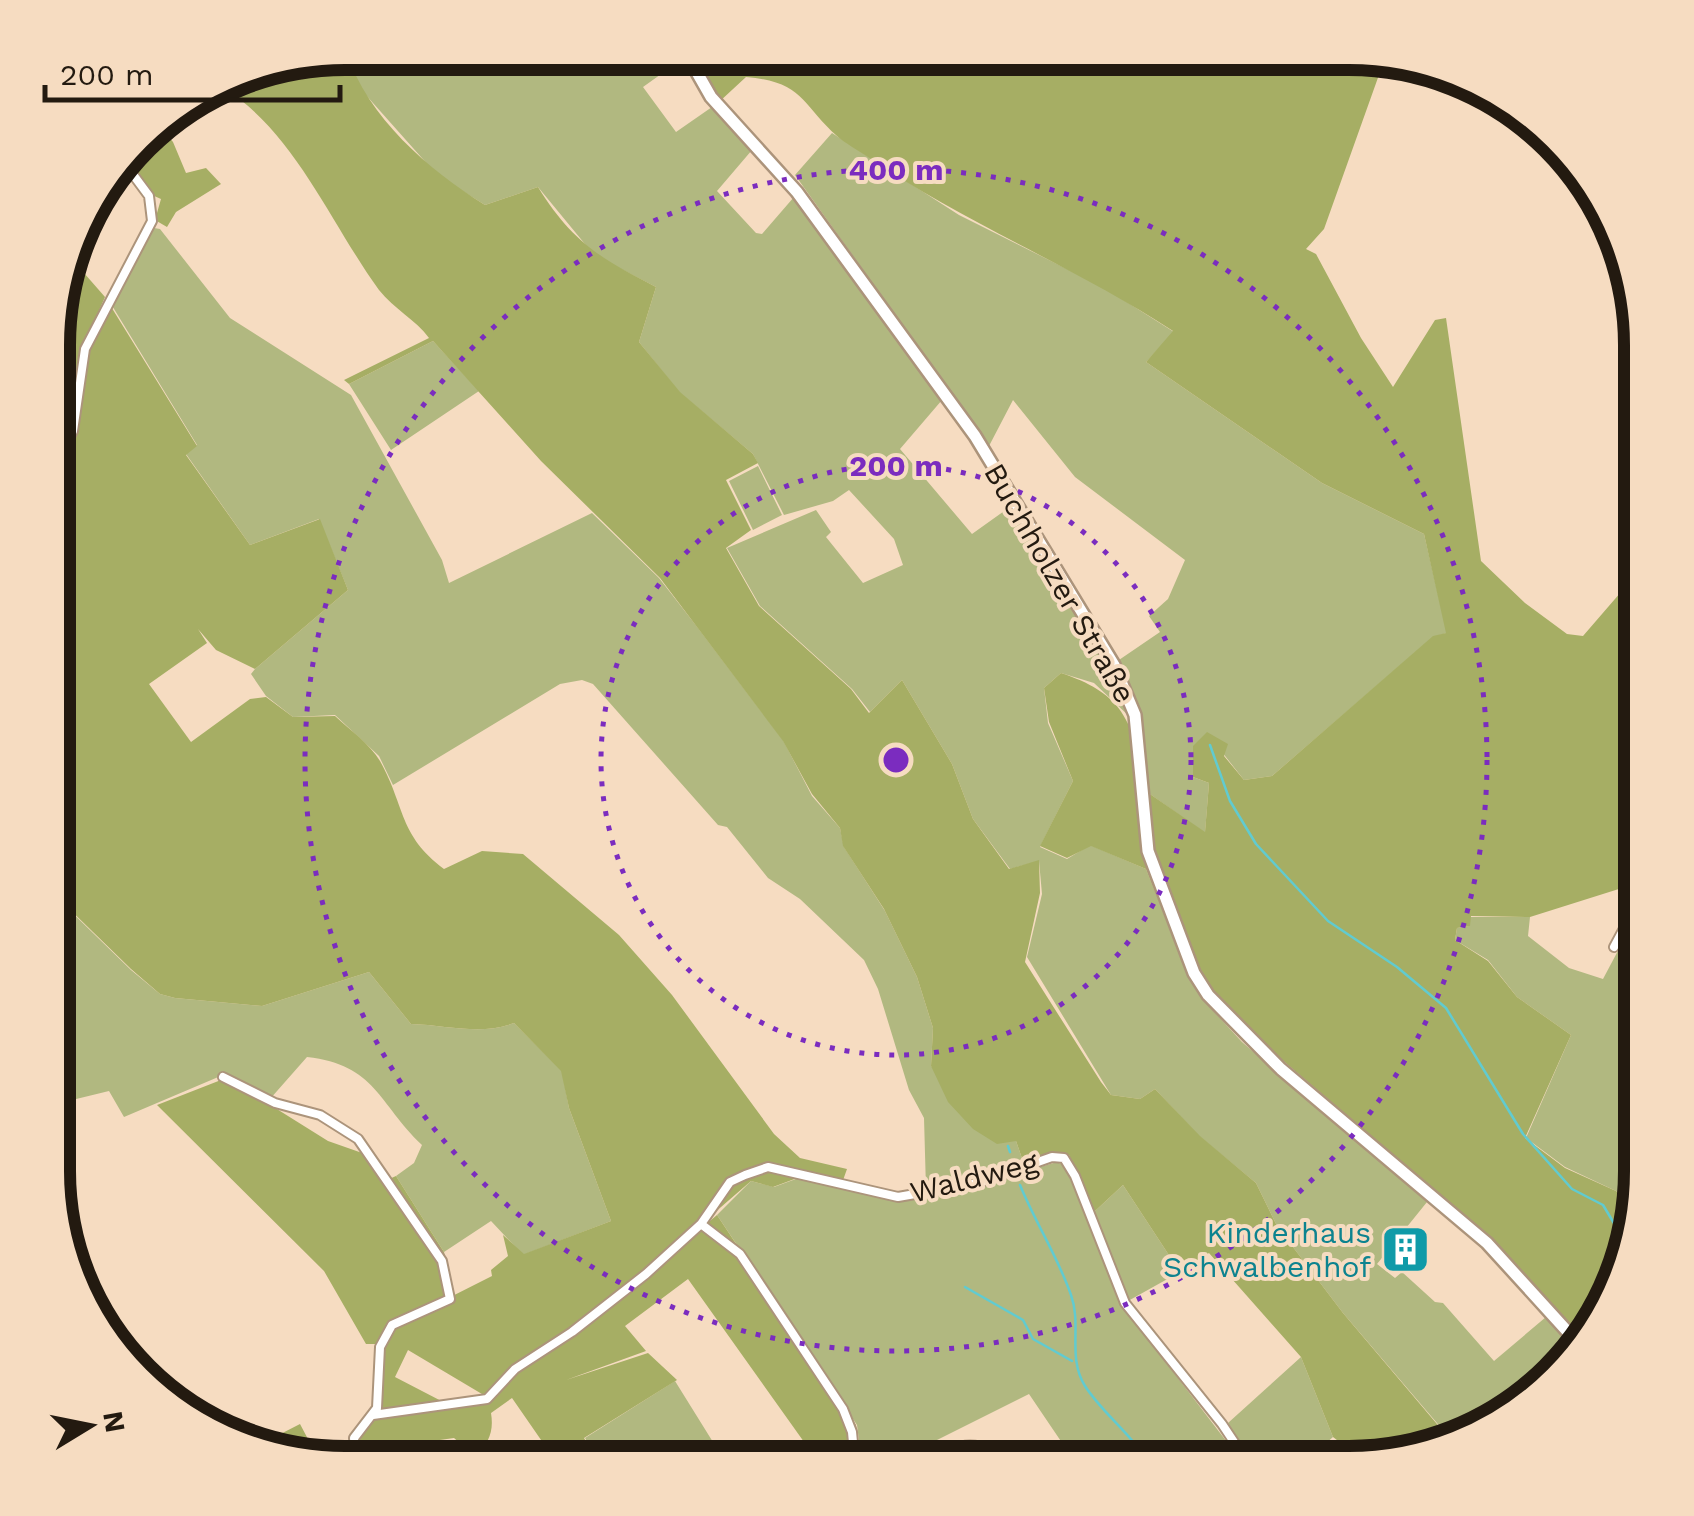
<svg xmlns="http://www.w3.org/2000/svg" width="1694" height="1516" font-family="'Work Sans',sans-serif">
<rect width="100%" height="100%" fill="#f6dcc1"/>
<path fill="#b1b880" d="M347,53H655L664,72L643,87L676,132L712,107L752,150L717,191L756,233L762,234L794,197L942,400L900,449L972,534L1014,504L1113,671L1130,717L1094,683L1061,673L1044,688L1048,723L1073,781L1040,847L1067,859L1090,845L1146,869L1178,949L1206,1003L1242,1042L1427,1202L1377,1264L1395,1278L1402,1272L1435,1302L1443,1303L1494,1361L1546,1317L1574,1347L1542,1390L1454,1443L1343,1313L1277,1226L1256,1183L1199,1136L1155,1089L1140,1099L1111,1095L1027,957L1042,894L1039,861L1010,869L973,819L952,764L902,680L870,712L852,689L760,606L727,548L816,510L831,532L826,537L863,583L903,565L894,539L849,490L833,501L784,515L753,454L679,392L639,342L656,287L594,255L538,187L485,205L437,175L357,85Z
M832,133L959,215L1103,287L1174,332L1146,362L1322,483L1424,534L1447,633L1433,637L1272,776L1244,780L1207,733L1193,747V777L1209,783L1205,833L1147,792C1143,744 1140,704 1116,662L1160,632L1149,616L1168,599L1185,560L1075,477L1013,400L989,446L795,175Z
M154,228L160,229L230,318L351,395L442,560L449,583L592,513L659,578L698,628L783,740L812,796L840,828L844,847L885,911L917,977L933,1028L931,1066L1016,1141L1024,1164L960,1184L926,1189L924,1118L909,1090L878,989L864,960L800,899L768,878L727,827L718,825L593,684L582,680L560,684L393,785L379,756L335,715L293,717L266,696L251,674L255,669L348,590L319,519L250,545L186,454L197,445L111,304Z
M433,341L479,391L391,450L349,384Z
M758,466L782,515L753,530L729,481Z
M55,896L131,970L160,994L175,998L262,1006L369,972L411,1024C447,1025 481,1036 514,1023L562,1071L569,1108L611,1221L523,1255L491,1221L444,1252L396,1176L414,1163L422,1145C378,1103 376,1065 307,1057L270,1099L223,1075L124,1117L109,1091L68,1101L54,1092Z
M1470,917H1530L1528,936L1569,968L1603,979L1620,947L1641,956V1171L1634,1209L1616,1191L1565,1167L1526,1138L1571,1035L1517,997L1488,960L1455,940L1457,928L1469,926Z
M1057,1162L1065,1166L1122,1305L1243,1463H1101L1095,1450L1075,1462L1029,1394L891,1463H862L857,1425L717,1215L751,1181L774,1187L804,1176L897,1200L984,1184Z
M1123,1185L1180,1272L1128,1301L1111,1269L1094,1212Z
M1301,1357L1333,1437L1304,1463H1253L1228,1423Z
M675,1381L726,1463H600L585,1438Z"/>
<path fill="#a6ae64" d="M347,53C367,117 429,170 485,205L538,187C572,242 600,258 656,287L639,342L680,392L753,454L758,463L726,480L751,530L726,548L759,606L851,689L869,713L902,680L952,764L973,819L1009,869L1039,860L1040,893L1025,962L1101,1082L1111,1095L1140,1099L1155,1089L1200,1136L1256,1183L1277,1226L1343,1313L1453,1443L1367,1463L1333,1437L1301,1357L1209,1253L1180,1272L1123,1185L1094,1212L1069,1155L1048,1154L1024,1164L1016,1141L997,1144L973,1129L948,1102L931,1066L933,1028L917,977L884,909L843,846L840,828L812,794L783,741L660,578L541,461L433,341L349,384L344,380L429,338C416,320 394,309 379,290C331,224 295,133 225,89L210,92L251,68Z
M689,53H1368L1385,58L1324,229L1306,249L1316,254L1361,338L1393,387L1435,320L1446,318L1481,561L1525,603L1567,634L1583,636L1621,592L1641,533V882L1530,917L1471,916L1470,926L1457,928L1455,940L1488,961L1517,997L1571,1035L1525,1138L1565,1168L1616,1191L1634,1209L1619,1283L1581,1337L1488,1236L1226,1012L1177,947L1146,869L1091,846L1067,858L1040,846L1073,781L1049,722L1044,688L1061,673C1131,696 1132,728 1147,792L1205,832L1209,783L1193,777V746L1207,732L1228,744L1224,756L1244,780L1272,776L1433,636L1446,633L1424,534L1322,483L1146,362L1173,331C1075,267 966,224 868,157C858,150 846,144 837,136C801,104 804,82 746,77L719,102Z
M157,122L173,142L186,173L206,168L221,184L176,212L167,227L155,220L161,199L152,195L125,158Z
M70,257L105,297L82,349L70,427L57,454L58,289Z
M110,305L197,446L186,455L250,545L320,519L348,590L255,669L216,650L198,629L207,643L149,684L191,742L250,699L266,697L293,717L335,716C349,729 370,744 380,761C406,808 398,834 444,869L482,851L523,854L619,935L672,995L774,1134L800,1158L847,1169L842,1183L808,1174L773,1187L751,1181L645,1273L533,1355L487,1397L408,1350L395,1377L449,1405L380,1412L383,1347L393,1326L492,1276L491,1270L508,1256L503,1235L524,1254L611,1221L569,1108L561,1071L514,1023C481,1036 447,1025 411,1024L369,972L262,1006L175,998L160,994L131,969L55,895L57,466L77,431L88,350Z
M221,1080L253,1094L328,1141L365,1154L387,1180L396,1176L444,1252L454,1294L391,1324L378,1344H366L324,1271L157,1105Z
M717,1215L856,1425L861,1463H819L688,1279L625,1326L646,1351L566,1380L648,1353L677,1380L584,1438L599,1463H557L512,1398L491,1413C494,1432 489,1443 475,1456L454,1438L355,1452C357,1434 366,1425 381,1416L488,1401L517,1372L607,1308Z
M300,1424L309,1441L314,1439L332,1461L261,1444Z"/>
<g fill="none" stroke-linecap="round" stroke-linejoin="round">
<path stroke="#61cbd0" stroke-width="2.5" d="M1210,745L1230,801L1256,844L1328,921L1397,967L1446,1008L1523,1134L1572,1189L1603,1205L1627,1245
M1008,1146L1010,1152
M1020,1185C1036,1224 1058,1257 1071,1295C1082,1325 1067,1357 1085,1386C1103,1414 1131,1433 1148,1463
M965,1287L1023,1320L1033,1339L1072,1361"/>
<defs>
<path id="street" d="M57,461L73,431L85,349L152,221L149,196L123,161
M1614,947L1641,897
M223,1077L275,1103L320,1115L358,1139L442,1261L450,1299L392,1325L380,1347L377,1408L354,1438L356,1463
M701,1224L740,1254L843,1409L852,1432L855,1463
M87,1303L169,1398
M373,1415L487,1399L515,1369L572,1332L646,1274L701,1224L730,1182L745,1175L768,1167L898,1197L978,1183L1052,1157L1064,1158L1075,1176L1125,1303L1222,1424L1248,1463
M928,1463C956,1441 982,1438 1009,1463"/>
<path id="secondary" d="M686,53L711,97L797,192L975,436L1114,665L1135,715L1148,851L1194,973L1208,995L1281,1069L1487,1243L1577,1342"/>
</defs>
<use href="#street" stroke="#ac947b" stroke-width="12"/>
<use href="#secondary" stroke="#ac947b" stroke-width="16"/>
<use href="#street" stroke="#fff" stroke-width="8"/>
<use href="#secondary" stroke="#fff" stroke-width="11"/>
</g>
<g fill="none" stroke="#7b2cbf" stroke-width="5" stroke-dasharray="5 10">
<circle cx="896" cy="760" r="295"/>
<circle cx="896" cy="760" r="591"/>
</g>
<defs>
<symbol id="building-square" viewBox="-11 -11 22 22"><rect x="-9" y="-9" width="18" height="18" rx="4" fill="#0f9aa8" stroke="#f6dcc1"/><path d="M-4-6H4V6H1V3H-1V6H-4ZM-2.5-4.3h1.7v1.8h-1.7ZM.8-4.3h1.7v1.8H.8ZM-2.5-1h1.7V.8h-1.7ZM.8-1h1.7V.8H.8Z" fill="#fff"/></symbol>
</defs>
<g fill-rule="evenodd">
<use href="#building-square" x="1378" y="1222" width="55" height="55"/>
</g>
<g text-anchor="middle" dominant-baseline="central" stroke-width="8" stroke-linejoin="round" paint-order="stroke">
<g font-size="30" fill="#231a10" stroke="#f6dcc1">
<text transform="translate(1060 583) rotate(60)">Buchholzer Straße</text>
<text transform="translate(974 1177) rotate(-14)">Waldweg</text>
</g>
<g font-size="30" fill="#0d838f" stroke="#f6dcc1" text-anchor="end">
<text x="1371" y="1232">Kinderhaus<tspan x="1371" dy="34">Schwalbenhof</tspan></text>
</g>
</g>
<path d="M0 0H1694V1516H0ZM345 70H1349A275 275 0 0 1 1624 345V1171A275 275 0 0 1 1349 1446H345A275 275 0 0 1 70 1171V345A275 275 0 0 1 345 70Z" fill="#f6dcc1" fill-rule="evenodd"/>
<path fill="none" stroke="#231a10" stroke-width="12" d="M345 70H1349A275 275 0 0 1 1624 345V1171A275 275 0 0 1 1349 1446H345A275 275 0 0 1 70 1171V345A275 275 0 0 1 345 70Z"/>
<circle cx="896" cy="760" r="15" fill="#7b2cbf" stroke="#f6dcc1" stroke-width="5"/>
<g font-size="30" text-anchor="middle" font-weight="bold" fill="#7b2cbf" stroke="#f6dcc1" stroke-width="8" stroke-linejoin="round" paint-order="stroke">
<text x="896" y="180">400 m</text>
<text x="896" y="476">200 m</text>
</g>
<g transform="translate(90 1426) rotate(80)" stroke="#f6dcc1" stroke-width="8" paint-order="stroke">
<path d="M0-8L18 38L0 25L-18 38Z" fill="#231a10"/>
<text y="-15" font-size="28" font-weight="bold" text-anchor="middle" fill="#231a10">N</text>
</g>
<path d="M45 85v15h295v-15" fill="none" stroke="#231a10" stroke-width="5"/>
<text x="60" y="85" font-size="30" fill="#231a10" stroke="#f6dcc1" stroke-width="8" paint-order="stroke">200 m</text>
</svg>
